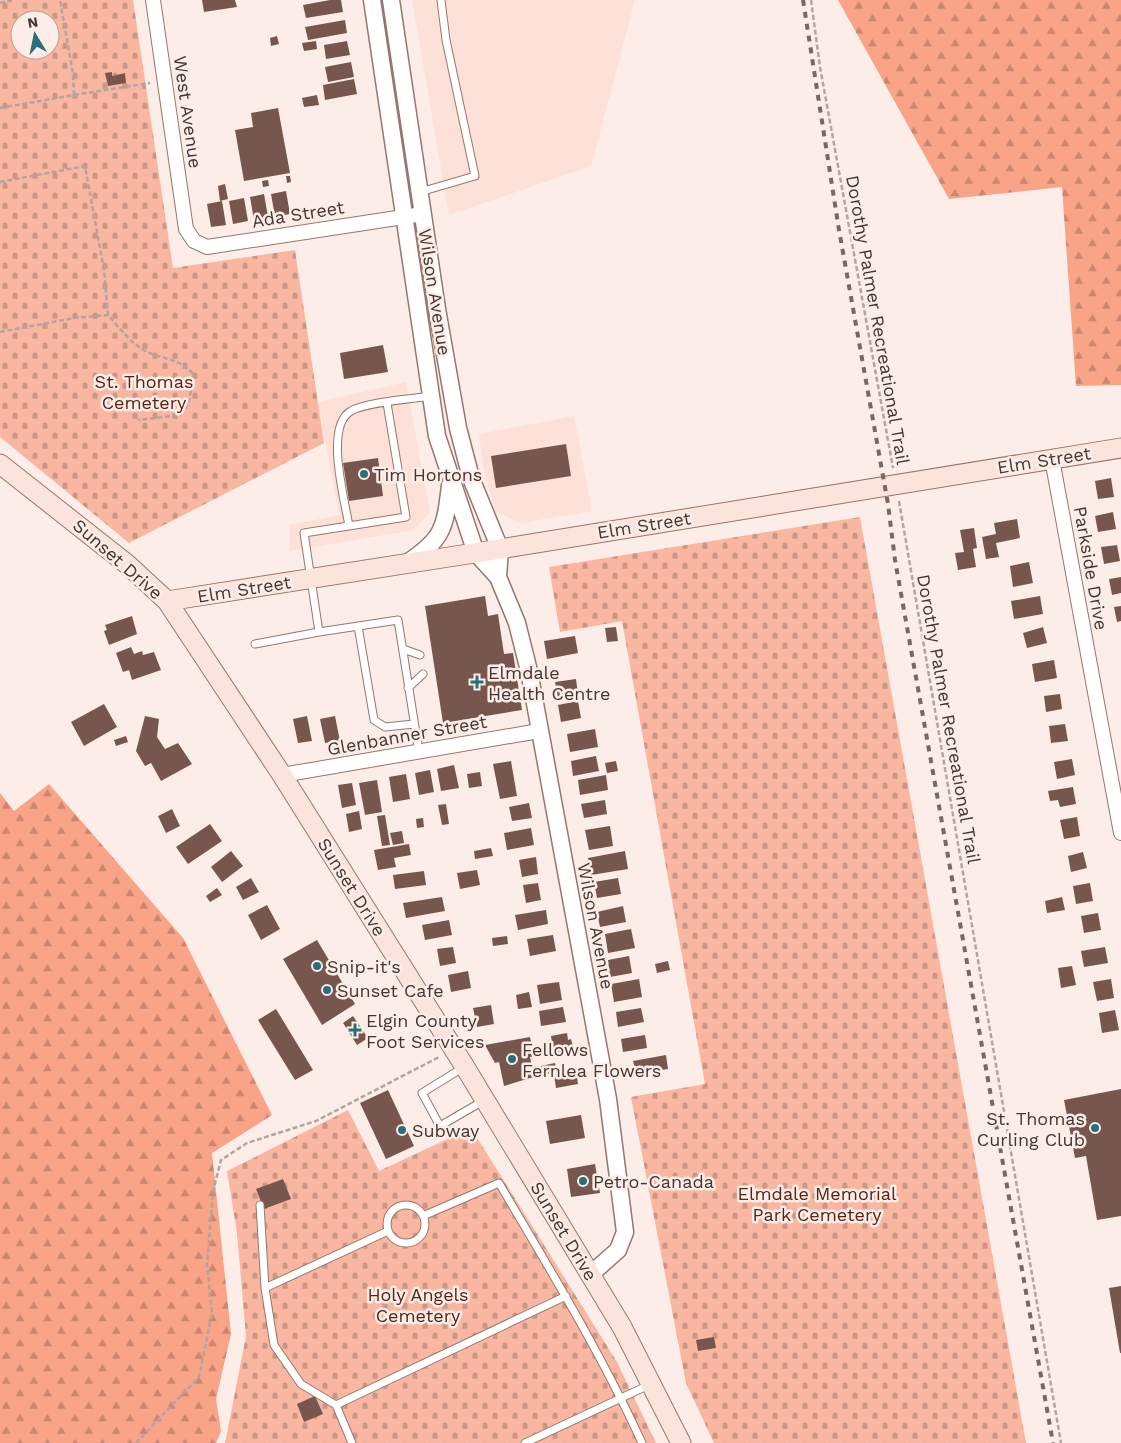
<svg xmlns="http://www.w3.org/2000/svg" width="1121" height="1443" font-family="'Work Sans',sans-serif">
<defs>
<pattern id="forest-firs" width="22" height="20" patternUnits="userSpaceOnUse" patternTransform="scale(1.25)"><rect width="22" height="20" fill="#f9a387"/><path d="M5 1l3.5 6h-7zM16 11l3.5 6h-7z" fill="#cb866f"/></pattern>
<pattern id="cemetery-stones" width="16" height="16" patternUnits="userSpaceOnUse" patternTransform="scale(1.25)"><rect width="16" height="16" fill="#f9b7a2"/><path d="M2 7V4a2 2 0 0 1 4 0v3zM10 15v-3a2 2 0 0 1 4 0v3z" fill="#cb9684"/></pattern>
</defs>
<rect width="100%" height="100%" fill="#fcede8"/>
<path fill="#fde1d8" d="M412,0H635L591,166L449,215Z
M406,382L430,513L413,530L290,551V525L339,515L318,402Z
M574,416L592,511L520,523L495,511L483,466L479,434Z"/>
<path fill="url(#forest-firs)" d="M838,0H1121V385L1076,386L1062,187L949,199Z
M49,784L183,938L272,1115L212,1153L231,1334L216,1399L221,1431L216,1443H0V793L14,811Z"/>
<path fill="url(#cemetery-stones)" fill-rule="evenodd" d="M0,0H133L173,268L295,250L324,443L129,543L0,437ZM20,20H50V50H20Z
M860,517L1026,1443H714L686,1383L631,1097L705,1084L622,621L560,632L549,567Z
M348,1110L379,1171L471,1128L617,1362L656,1443H225L246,1336L237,1233L227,1171Z"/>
<path fill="#77574d" d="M202,0H235L237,7L204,12Z
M330,0H341L343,12L306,18L303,5Z
M345,20L347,33L308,40L305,27Z
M277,36L279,44L271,46L270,38Z
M316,41L317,49L304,51L302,43Z
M347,41L350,55L326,59L324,45Z
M351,62L354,77L328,82L325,67Z
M112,72V76L125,73L126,83L108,86L105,73Z
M354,79L357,94L325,100L323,85Z
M317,95L319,105L304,107L302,98Z
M278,108L290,173L244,181L235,130L253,127L251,113Z
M286,176H290L291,182L287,183Z
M268,180L269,186L263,187L262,181Z
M225,184L228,199L220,201L218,186Z
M286,191L290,214L275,217L271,194Z
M264,194L268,217L254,220L250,197Z
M244,198L248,221L233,224L229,201Z
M222,201L226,225L211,227L207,204Z
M383,345L388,372L344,379L340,353Z
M566,444L571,476L496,488L491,456Z
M378,458L383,496L349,501L343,463Z
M1111,478L1114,497L1098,499L1095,481Z
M1113,512L1116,529L1098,532L1095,516Z
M1017,519L1020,538L996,543L999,557L986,559L982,537L996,534L994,523Z
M974,528L977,548L973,549L976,567L958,570L955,553L964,552L960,530Z
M1117,545L1120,561L1104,564L1101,547Z
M1029,562L1033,583L1013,587L1010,566Z
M1121,577V593L1112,595L1109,579Z
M485,596L488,616L498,614L504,654L513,653L522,710L443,723L425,606Z
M1040,596L1043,614L1014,619L1011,601Z
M1121,606V621L1117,622L1114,607Z
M132,616L137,634L109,645L104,631L107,630L105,625Z
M616,627L618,641L607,642L605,628Z
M1043,627L1047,643L1027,648L1023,633Z
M575,636L578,653L547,659L544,641Z
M131,647L134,654L142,651L143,655L154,652L161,670L132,680L129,670L123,672L116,653Z
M1054,660L1057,678L1035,682L1032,664Z
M576,679L578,694L558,697L555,682Z
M1060,694L1062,709L1046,712L1044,696Z
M578,701L581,718L561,722L558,705Z
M104,704L117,727L84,746L71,722Z
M145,716L159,719L157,737L165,749L178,743L192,764L161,781L151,763L145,766L136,751Z
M307,716L312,741L298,743L293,719Z
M335,716L340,741L325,743L320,719Z
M1065,724L1068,741L1051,743L1049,726Z
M595,729L598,747L570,752L567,734Z
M126,736L128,742L116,746L114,740Z
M596,756L599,771L573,776L571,761Z
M1072,759L1075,775L1057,779L1054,762Z
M511,761L517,796L500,799L493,764Z
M616,761L618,771L607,773L605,763Z
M454,765L459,788L441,791L437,769Z
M430,770L434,792L419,795L415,773Z
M480,772L482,786L469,788L467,774Z
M406,774L410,799L393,802L389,777Z
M606,775L608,790L580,795L578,780Z
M377,780L382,812L365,815L359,783Z
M352,783L356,805L342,808L338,785Z
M1073,787L1076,804L1060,807L1058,800L1050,801L1048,791Z
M605,800L607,814L584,818L581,804Z
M529,803L532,818L512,821L509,807Z
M446,804L449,824L442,825L438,805Z
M172,809L180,826L166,833L158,816Z
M359,811L362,829L349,832L346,814Z
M385,815L390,845L382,846L377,816Z
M1077,817L1080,836L1064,839L1060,820Z
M423,818L424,827L417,828L416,819Z
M210,824L222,841L188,864L176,847Z
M610,826L613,846L589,850L585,830Z
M531,828L534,845L507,850L504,833Z
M402,831L404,843L393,845L390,833Z
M409,844L411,855L394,858L396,867L378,870L374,850Z
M491,848L493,856L475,859L474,851Z
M231,851L243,866L222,882L211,867Z
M625,851L628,869L591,875L588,858Z
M1083,852L1087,868L1071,872L1068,856Z
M536,857L538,874L522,877L519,860Z
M477,870L480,885L460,889L457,873Z
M424,871L426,885L395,889L393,875Z
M251,878L259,892L243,900L236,887Z
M618,878L621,894L597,898L594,882Z
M538,883L541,900L526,903L523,885Z
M1090,883L1093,901L1076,904L1073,886Z
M217,888L222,895L210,902L206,896Z
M442,897L445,911L406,918L403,903Z
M1062,897L1065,910L1047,913L1045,901Z
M267,905L280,929L261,940L248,915Z
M623,906L626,922L600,927L597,912Z
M546,910L548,924L518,930L515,915Z
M1098,913L1101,930L1084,933L1081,916Z
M449,920L452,935L425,940L422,925Z
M631,929L635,948L608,953L605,934Z
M553,935L556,951L530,956L527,939Z
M507,936L508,944L493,946L492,938Z
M317,940L355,1004L322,1025L283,959Z
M453,947L456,963L440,966L437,949Z
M1105,947L1108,963L1084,967L1081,951Z
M629,956L632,973L610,977L608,960Z
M668,961L670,970L657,973L655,964Z
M1072,966L1076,985L1061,988L1058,968Z
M468,971L471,988L451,992L448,975Z
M639,979L642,997L614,1002L611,984Z
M1111,979L1114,998L1097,1001L1093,982Z
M559,982L562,1000L540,1004L537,985Z
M529,992L532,1007L518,1009L516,995Z
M491,1005L494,1024L477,1027L473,1008Z
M563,1007L566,1022L541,1026L539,1011Z
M641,1008L644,1022L618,1027L616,1012Z
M276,1009L313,1070L295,1080L258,1020Z
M1115,1010L1119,1030L1102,1033L1099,1013Z
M353,1016L368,1038L357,1045L343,1023Z
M567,1033L568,1040L571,1039L574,1051L551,1056L549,1043H552L551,1036Z
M645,1035L647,1048L623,1052L621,1039Z
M530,1037L534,1056L530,1057L532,1067L538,1066L540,1075L504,1086L499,1062L495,1063L485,1045Z
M666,1055L668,1069L636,1074L633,1061Z
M555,1063L557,1072L542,1075L541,1066Z
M576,1071L578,1084L556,1088L554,1075Z
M1121,1089V1216L1097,1220L1086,1156L1075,1158L1064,1100Z
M388,1090L414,1146L386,1159L360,1103Z
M581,1115L585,1138L550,1144L546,1121Z
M595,1164L600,1193L571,1197L567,1169Z
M283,1179L291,1199L264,1209L256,1189Z
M1121,1286V1353H1120L1109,1288Z
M714,1337L716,1348L698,1351L696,1340Z
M315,1396L323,1414L304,1422L297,1404Z"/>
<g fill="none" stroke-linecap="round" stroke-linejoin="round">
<defs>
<path id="service" d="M420,192L475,176L446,40L441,0
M387,403L406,517L304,533L319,632L398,620L419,752
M349,526C345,501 324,426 351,411C366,402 411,399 431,396
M358,626L374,720L385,727L414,724
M255,644L319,632
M403,649L420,655
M408,688L423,674
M464,1067L422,1093L440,1126L483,1101
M260,1205L265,1288L274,1345L301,1384L336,1405L352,1443
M387 1224a19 19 0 1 1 38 0a19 19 0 1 1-38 0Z
M423,1216L499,1183C549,1268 601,1353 642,1443
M265,1288L388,1231
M336,1405L566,1296
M525,1443L651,1384"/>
<path id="minor" d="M153,0L186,229L194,241L207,247L423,214
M1052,459L1121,833
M282,775L539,731"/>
<path id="tertiary" d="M372,0L437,436L476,553L498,577L517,623L529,671L608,1099L625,1232L618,1250L591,1274
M391,0L437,309L458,428L471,478L500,549L498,577
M407,563C443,539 445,529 450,485"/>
<path id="secondary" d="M0,464L127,564L167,601L282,775L465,1067L622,1327L681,1443
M167,601L500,549L1121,448"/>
</defs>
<use href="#service" stroke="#98766b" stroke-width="9"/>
<use href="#minor" stroke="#98766b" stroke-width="16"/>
<use href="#tertiary" stroke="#98766b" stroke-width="19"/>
<use href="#secondary" stroke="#98766b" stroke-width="21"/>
<path stroke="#b3a49f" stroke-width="2.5" stroke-dasharray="5 2.5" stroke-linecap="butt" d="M811,0L820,67L893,468
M0,3L14,0
M74,95L150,83
M0,108L74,95L73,74L60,0
M0,182L85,166L104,270L108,315
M0,332L74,318L108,315C118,326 129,341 142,349C160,360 180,357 194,375L189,401L180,415L138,420
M899,501L1061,1443
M136,1443L199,1377L212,1313L207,1265L213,1191L221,1160L247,1143L316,1121L439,1057"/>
<use href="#service" stroke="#fff" stroke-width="7"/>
<use href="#minor" stroke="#fff" stroke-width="14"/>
<use href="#tertiary" stroke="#fff" stroke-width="16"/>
<use href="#secondary" stroke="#fbe4dc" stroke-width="19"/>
<path stroke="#776863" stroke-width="4" stroke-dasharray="6 6" stroke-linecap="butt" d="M803,0L839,230L888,504L895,560L1053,1443"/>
</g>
<g fill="#286f7b" stroke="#fcede8" stroke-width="2">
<circle cx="364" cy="474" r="5"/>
<path d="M474.5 674.5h5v5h5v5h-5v5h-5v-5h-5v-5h5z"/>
<circle cx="317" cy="966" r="5"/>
<circle cx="327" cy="990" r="5"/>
<path d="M352.5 1022.5h5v5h5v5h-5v5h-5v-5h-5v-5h5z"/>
<circle cx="512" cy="1059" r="5"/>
<circle cx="1095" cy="1128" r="5"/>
<circle cx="402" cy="1130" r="5"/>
<circle cx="583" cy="1181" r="5"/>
</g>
<g text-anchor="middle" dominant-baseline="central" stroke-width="5" stroke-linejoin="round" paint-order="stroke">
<g font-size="18" fill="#443530" stroke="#fcede8">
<text transform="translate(188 112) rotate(82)">West Avenue</text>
<text transform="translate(298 214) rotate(-9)">Ada Street</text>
<text transform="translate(435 292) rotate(81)">Wilson Avenue</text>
<text transform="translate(878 320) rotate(80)">Dorothy Palmer Recreational Trail</text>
<text transform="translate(1044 460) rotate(-9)">Elm Street</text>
<text transform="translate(644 525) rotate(-9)">Elm Street</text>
<text transform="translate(118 559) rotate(41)">Sunset Drive</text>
<text transform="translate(1091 568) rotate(80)">Parkside Drive</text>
<text transform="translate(244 589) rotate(-9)">Elm Street</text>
<text transform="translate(949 719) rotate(80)">Dorothy Palmer Recreational Trail</text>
<text transform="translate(407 735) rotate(-10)">Glenbanner Street</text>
<text transform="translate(352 887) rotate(58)">Sunset Drive</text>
<text transform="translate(596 926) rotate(79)">Wilson Avenue</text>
<text transform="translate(564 1231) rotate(59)">Sunset Drive</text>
</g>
<g font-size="18" fill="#582311" stroke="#fcede8">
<text x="144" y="381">St. Thomas<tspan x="144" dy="21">Cemetery</tspan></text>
<text x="817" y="1193">Elmdale Memorial<tspan x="817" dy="21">Park Cemetery</tspan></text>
<text x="418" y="1294">Holy Angels<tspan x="418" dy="21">Cemetery</tspan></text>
</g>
<g font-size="18" fill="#443530" stroke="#fcede8" text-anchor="start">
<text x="374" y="474">Tim Hortons</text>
<text x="488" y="672">Elmdale<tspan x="488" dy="21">Health Centre</tspan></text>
<text x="327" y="966">Snip-it's</text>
<text x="337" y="990">Sunset Cafe</text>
<text x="366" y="1020">Elgin County<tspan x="366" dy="21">Foot Services</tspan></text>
<text x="522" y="1049">Fellows<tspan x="522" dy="21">Fernlea Flowers</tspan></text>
<text x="1085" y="1118" text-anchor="end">St. Thomas<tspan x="1085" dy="21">Curling Club</tspan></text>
<text x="412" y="1130">Subway</text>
<text x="593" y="1181">Petro-Canada</text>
</g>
</g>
<g transform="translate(35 35) rotate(350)"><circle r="24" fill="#fcede8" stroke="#b2a39e"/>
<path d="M0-4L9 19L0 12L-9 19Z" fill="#286f7b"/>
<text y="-8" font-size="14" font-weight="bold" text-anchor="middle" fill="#443530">N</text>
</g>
</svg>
